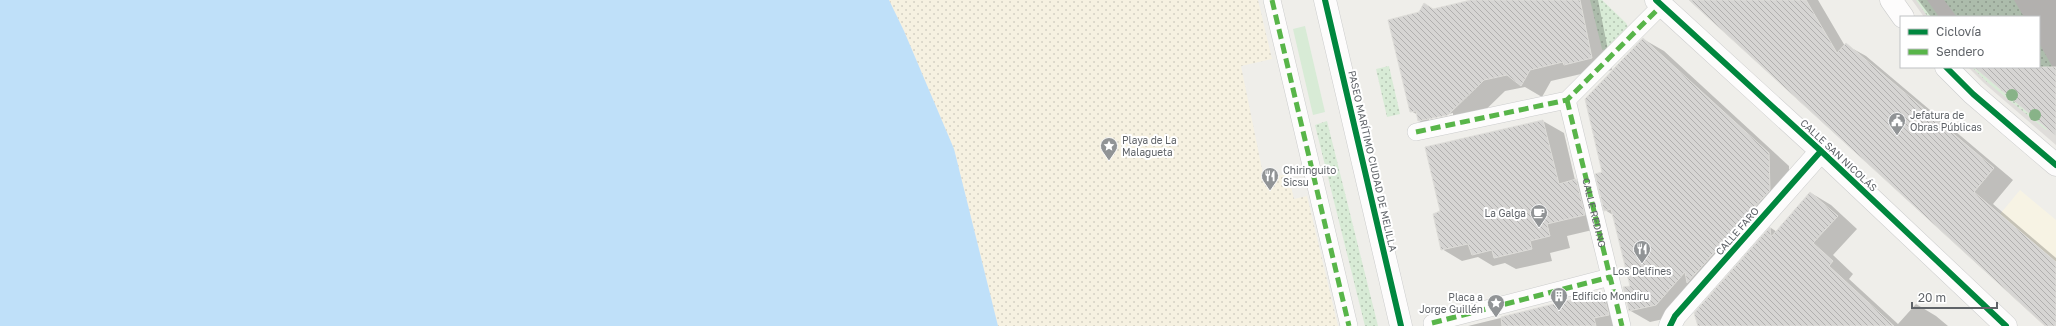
<svg xmlns="http://www.w3.org/2000/svg" width="2056" height="326" font-family="'Golos Text',sans-serif">
<defs>
<pattern id="sand-dots" width="8" height="8" patternUnits="userSpaceOnUse"><rect width="8" height="8" fill="#f6f1e1"/><path d="M2 2h.1M6 6h.1" fill="none" stroke="#d5d1c4" stroke-width="1.8" stroke-linecap="round"/></pattern>
<pattern id="garden-dots" width="8" height="8" patternUnits="userSpaceOnUse"><rect width="8" height="8" fill="#d8ebd6"/><path d="M2 2h.1M6 6h.1" fill="none" stroke="#b2c2b1" stroke-width="1.8" stroke-linecap="round"/></pattern>
<pattern id="building-back-hatch" width="6" height="6" patternUnits="userSpaceOnUse"><rect width="6" height="6" fill="#d6d5d3"/><path d="M-1 5l2 2M0 0l6 6M5-1l2 2" fill="none" stroke="#b1b0af"/></pattern>
</defs>
<rect width="100%" height="100%" fill="#efeeea"/>
<path fill="#f7f3e4" d="M2020,190L2056,220V326H2045L1967,254Z"/>
<path fill="#dfddda" d="M1912,0H2056V145L1984,83L1968,67H2039V17H1924Z"/>
<path fill="#d8ebd6" d="M1305,26L1325,112L1313,115L1293,29Z"/>
<path fill="url(#sand-dots)" d="M889,0H1258L1272,59L1241,66L1264,179L1288,174L1294,199L1307,196L1338,326H998L954,149L904,31Z"/>
<path fill="url(#garden-dots)" d="M1590,0H1602L1626,23L1628,27L1605,51L1602,49Z
M1916,0H1927L1939,17H1928Z
M1944,0H2014L2024,17H1957Z
M2039,43L2053,68L2039,67Z
M1389,66L1400,114L1387,117L1376,69Z
M1972,67H1985L2052,124L2046,130L1987,82Z
M1327,121L1378,326H1365L1315,125Z"/>
<path fill="#bfe0f9" d="M0,0H889L904,31L954,149L998,326H0Z"/>
<path fill="#0003" fill-rule="evenodd" d="M1475,0H1598L1612,70L1585,76L1581,74L1551,81L1542,97L1525,87L1505,91L1469,126L1440,132L1419,121L1418,115L1411,111L1434,10ZM1453,113V115L1429,120V118Z
M1690,0H1818L1845,46L1846,45L1866,56L2013,180L1993,204L2056,258V326H2046Z
M1918,0H2056V135L1978,67H2039V17H1931Z
M1643,39L1664,51L1789,166L1790,202L1677,316L1650,322L1629,310L1631,287L1613,215L1605,210L1603,172Z
M1543,121L1564,133L1575,180L1596,192L1605,227L1567,236L1570,248L1550,253L1552,261L1516,269L1505,263L1493,266L1478,257L1462,261L1442,249L1441,212L1426,148Z
M1811,193L1831,205L1857,229L1833,255L1853,274L1849,279L1898,324L1916,304L1936,316L1948,326H1699L1696,313L1771,228L1777,232Z
M1603,293L1624,305L1629,326H1468Z"/>
<path fill="url(#building-back-hatch)" stroke="#deddd9" d="M1471,0H1580L1592,58L1564,65L1563,62L1530,70L1521,86L1507,75L1484,80L1448,115L1418,121L1416,111L1410,112L1388,20L1419,12L1424,3L1433,9Z
M1689,0H1806L1837,53L1846,43L1994,168L1974,192L2056,262V326H2045Z
M1643,38L1769,153L1770,190L1687,283L1685,272L1656,305L1629,311L1623,287L1630,286L1611,209L1604,211L1595,174L1602,172L1585,99Z
M1974,67H2056V136Z
M1543,120L1559,184L1576,179L1585,215L1547,224L1550,236L1530,241L1532,249L1494,258L1492,250L1472,255L1468,244L1441,250L1433,214L1440,211L1425,147Z
M1810,192L1838,216L1813,243L1833,261L1829,266L1894,326H1698L1694,313L1770,227L1771,237Z
M1603,292L1609,315L1594,318L1596,326H1502L1501,317Z"/>
<g fill="none" stroke-linecap="round" stroke-linejoin="round">
<defs>
<g id="pedestrian">
<path d="M1272,0L1349,326"/>
<path id="s1" d="M1567,100L1622,326"/>
<path d="M1416,132L1567,100L1662,5"/>
<path d="M1432,323L1610,277"/>
</g>
<path id="minor" d="M1325,0L1401,326
M1656,0L1821,151L2006,326
M1891,0L1903,17
M1946,67L1973,94L2056,165
M1670,326L1675,316L1821,151"/>
</defs>
<use href="#pedestrian" stroke="#cbcccc" stroke-width="18"/>
<use href="#minor" stroke="#cbcccc" stroke-width="23"/>
<use href="#pedestrian" stroke="#fdfcfc" stroke-width="17"/>
<use href="#minor" stroke="#fdfcfc" stroke-width="22"/>
<path stroke="#58b549" stroke-width="5" stroke-dasharray="10 5" stroke-linecap="butt" d="M1272,0L1349,326
M1567,100L1622,326
M1416,132L1567,100L1662,5
M1432,323L1610,277"/>
<defs>
<path id="cycleway" d="M1325,0L1401,326
M1656,0L1821,151L2006,326
M1946,67L1973,94L2056,165
M1670,326L1675,316L1821,151"/>
</defs>
<use href="#cycleway" stroke="#fff" stroke-width="8"/>
<use href="#cycleway" stroke="#00873e" stroke-width="6"/>
</g>
<g fill="#88b388">
<circle cx="2012" cy="95" r="6"/>
<circle cx="2035" cy="115" r="6"/>
</g>
<defs>
<symbol id="civic-pin" viewBox="-11 -11 22 30"><path d="M0 17L-7.5 6A9.5 9.5 0 1 1 7.5 6Z" fill="#919496" stroke="#fff"/><path d="M-.6-6.5H3V-4.5H.6V-3L4-1V1h2V6H-6V1h2V-1L-.6-3ZM-1.2 2.5V6h2.4V2.5Z" fill="#fff"/></symbol>
<symbol id="sight-pin" viewBox="-11 -11 22 30"><path d="M0 17L-7.5 6A9.5 9.5 0 1 1 7.5 6Z" fill="#919496" stroke="#fff"/><path d="M0-6L1.8-2.2L6-1.7L2.9 1.2L3.7 5.4L0 3.3L-3.7 5.4L-2.9 1.2L-6-1.7L-1.8-2.2Z" fill="#fff"/></symbol>
<symbol id="restaurant-pin" viewBox="-11 -11 22 30"><path d="M0 17L-7.5 6A9.5 9.5 0 1 1 7.5 6Z" fill="#919496" stroke="#fff"/><path d="M-5-6h1v4h1v-4h1v4h1v-4h1v5L-1.5 .5V6h-2V.5L-5-1ZM5-6V6H3V1.5H1.5Q1.5-4 5-6Z" fill="#fff"/></symbol>
<symbol id="cafe-pin" viewBox="-11 -11 22 30"><path d="M0 17L-7.5 6A9.5 9.5 0 1 1 7.5 6Z" fill="#919496" stroke="#fff"/><path d="M-5.5-4.5H6V0H3Q3 3.5 0 3.5H-2.5Q-5.5 3.5-5.5 0ZM3-3.2v2h1.7v-2ZM-6 4.5H4V6H-6Z" fill="#fff"/></symbol>
<symbol id="building-pin" viewBox="-11 -11 22 30"><path d="M0 17L-7.5 6A9.5 9.5 0 1 1 7.5 6Z" fill="#919496" stroke="#fff"/><path d="M-4-6H4V6H1V3H-1V6H-4ZM-2.5-4.3h1.7v1.8h-1.7ZM.8-4.3h1.7v1.8H.8ZM-2.5-1h1.7V.8h-1.7ZM.8-1h1.7V.8H.8Z" fill="#fff"/></symbol>
</defs>
<g fill-rule="evenodd">
<use href="#civic-pin" x="1887" y="111" width="20" height="27"/>
<use href="#sight-pin" x="1099" y="136" width="20" height="27"/>
<use href="#restaurant-pin" x="1260" y="166" width="20" height="27"/>
<use href="#cafe-pin" x="1529" y="203" width="20" height="27"/>
<use href="#restaurant-pin" x="1632" y="239" width="20" height="27"/>
<use href="#building-pin" x="1549" y="286" width="20" height="27"/>
<use href="#sight-pin" x="1486" y="293" width="20" height="27"/>
</g>
<g text-anchor="middle" dominant-baseline="central" stroke-width="4" stroke-linejoin="round" paint-order="stroke">
<g font-size="10" fill="#5f6368" stroke="#fff" text-anchor="start">
<text x="1910" y="115">Jefatura de<tspan x="1910" dy="12">Obras Públicas</tspan></text>
<text x="1122" y="140">Playa de La<tspan x="1122" dy="12">Malagueta</tspan></text>
<text x="1283" y="170">Chiringuito<tspan x="1283" dy="12">Sicsu</tspan></text>
<text x="1526" y="213" text-anchor="end">La Galga</text>
<text x="1642" y="271" text-anchor="middle">Los Delfines</text>
<text x="1572" y="296">Edificio Mondiru</text>
<text x="1483" y="297" text-anchor="end">Placa a<tspan x="1483" dy="12">Jorge Guillén</tspan></text>
</g>
<g font-size="10" fill="#5f6368" stroke="#fff">
<text transform="translate(1839 155) rotate(43)">CALLE SAN NICOLÁS</text>
<text transform="translate(1373 161) rotate(77)">PASEO MARÍTIMO CIUDAD DE MELILLA</text>
<text stroke="none"><textPath href="#s1" startOffset="116">CALLE REDING</textPath></text>
<text transform="translate(1737 231) rotate(-49)">CALLE FARO</text>
</g>
</g>
<rect x="1900" y="16" width="140" height="52" fill="#ffffff" stroke="#bfc1c3"/>
<rect x="1908" y="29" width="20" height="6" fill="#00873e" stroke="#bfc1c3"/>
<text x="1936" y="36" font-size="12" fill="#5f6368">Ciclovía</text>
<rect x="1908" y="49" width="20" height="6" fill="#58b549" stroke="#bfc1c3"/>
<text x="1936" y="56" font-size="12" fill="#5f6368">Sendero</text>
<path d="M1912 302v6h85v-6" fill="none" stroke="#5f6368" stroke-width="2"/>
<text x="1918" y="302" font-size="12" fill="#5f6368" stroke="#ffffff" stroke-width="3" paint-order="stroke">20 m</text>
</svg>
